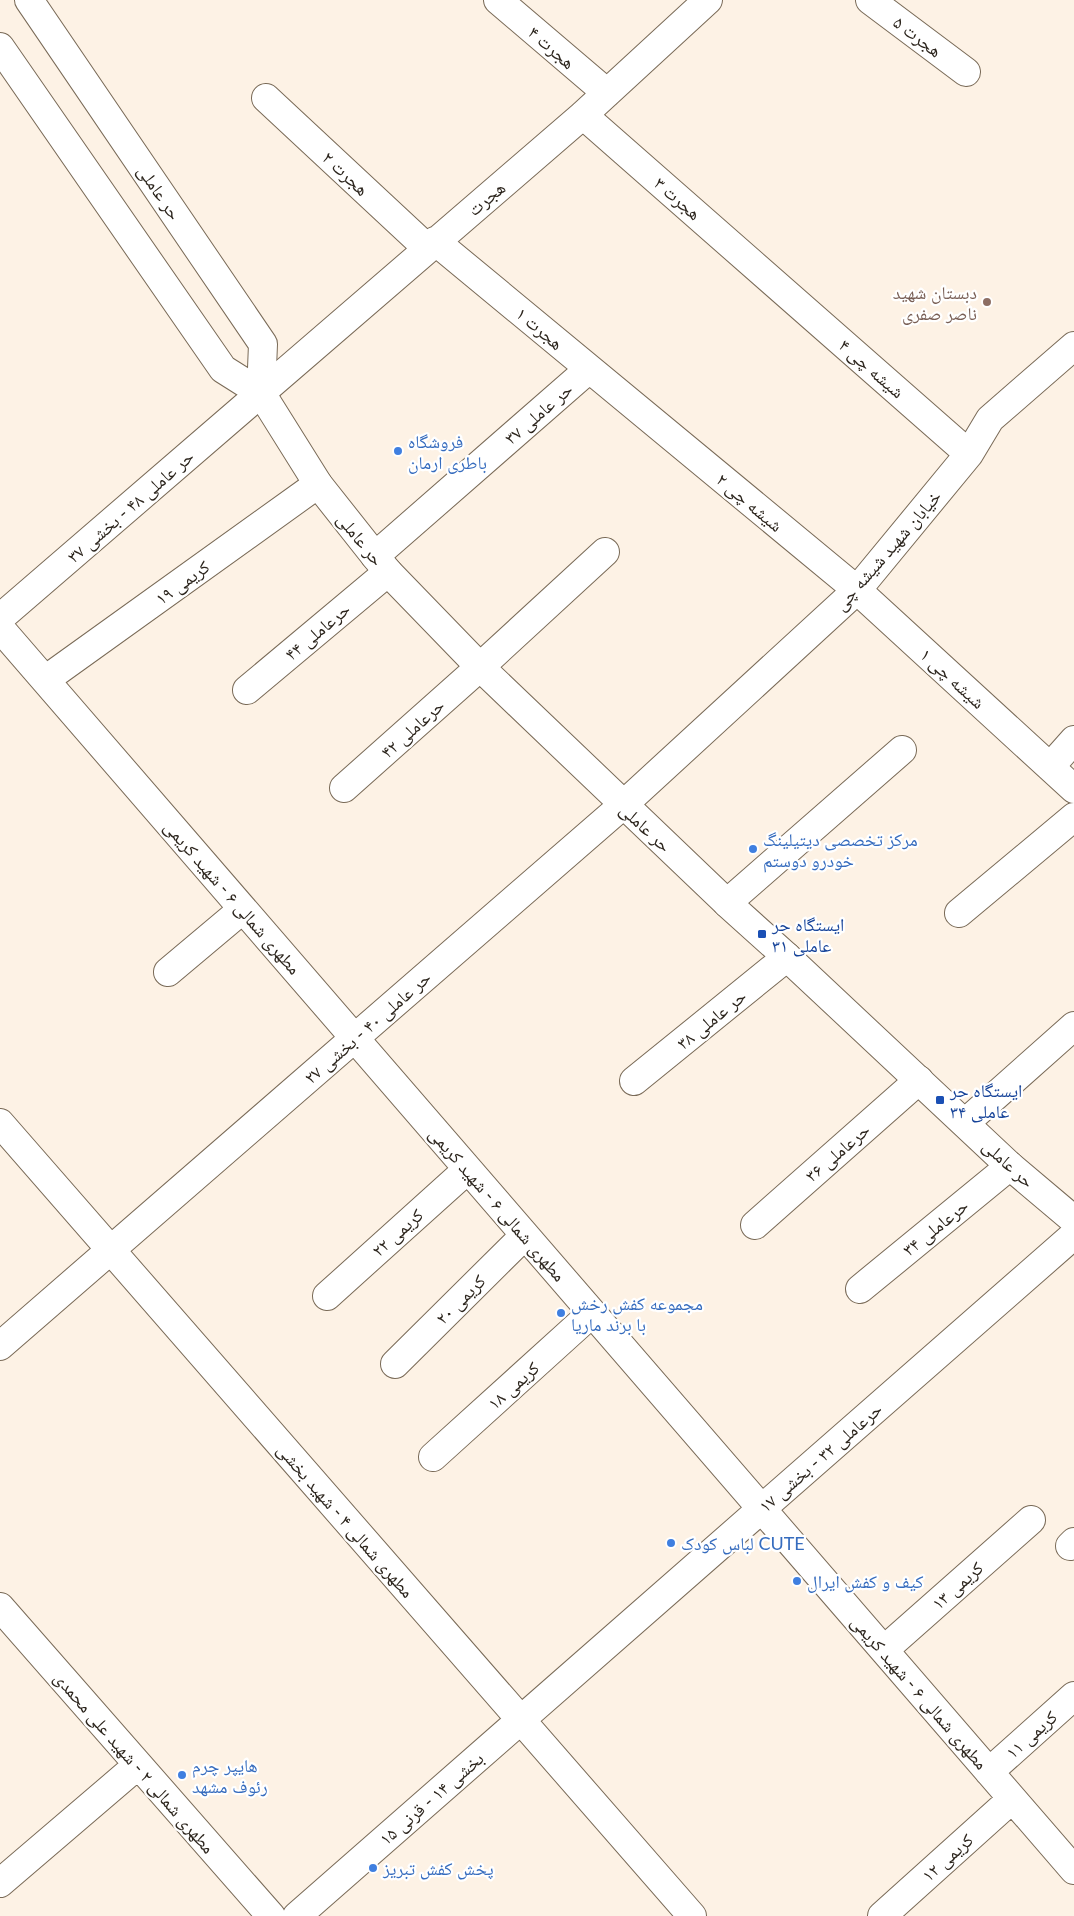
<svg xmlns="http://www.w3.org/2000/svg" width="1074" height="1916" font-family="Lato,'Noto Naskh Arabic',sans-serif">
<rect width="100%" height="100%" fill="#fdf2e5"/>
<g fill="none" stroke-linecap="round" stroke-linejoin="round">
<defs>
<path id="minor" d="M498,0L607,93
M870,0L966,72
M266,98L427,248
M583,115L969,454
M435,241L857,590L1074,789
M375,556L589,369
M0,618L583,115L708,0
M0,628L1074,1870
M45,680L318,484
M247,690L388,572
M1050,767L1074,740
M344,788L480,667L605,552
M727,903L902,750
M959,913L1074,817
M168,972L243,909
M634,1081L787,957
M0,1123L692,1916
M965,1123L1074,1026
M755,1225L919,1080
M860,1289L1010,1166
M327,1296L468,1169
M0,1346L623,805L857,590L969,454L990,419L1074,346
M395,1364L525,1235
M433,1457L592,1313
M1070,1546L1074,1542
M0,1607L271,1916
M884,1650L1031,1520
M989,1772L1074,1696
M0,1883L138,1765
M297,1916L1074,1235
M882,1916L1012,1799"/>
<path id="major" d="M29,0L263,344L261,393
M0,47L223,369L261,393L318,484L375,556L388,572L480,667L727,903L787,957L1010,1166L1074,1220"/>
</defs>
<use href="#minor" stroke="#796a57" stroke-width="30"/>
<use href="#major" stroke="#796a57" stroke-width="30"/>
<use href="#minor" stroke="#fff" stroke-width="28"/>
<use href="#major" stroke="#fff" stroke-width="28"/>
</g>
<circle fill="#8d6e63" stroke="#fff" stroke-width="2" cx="987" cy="302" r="5"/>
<g fill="#3f7fe0" stroke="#fff" stroke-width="2">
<circle cx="398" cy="451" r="5"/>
<circle cx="753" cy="849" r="5"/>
<circle cx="561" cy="1313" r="5"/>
<circle cx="671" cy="1543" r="5"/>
<circle cx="797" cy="1581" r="5"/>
<circle cx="182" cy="1775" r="5"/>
<circle cx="373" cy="1868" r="5"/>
</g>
<g fill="#1a4fb4" stroke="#fff" stroke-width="2">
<rect x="757" y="929" width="10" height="10" rx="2.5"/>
<rect x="935" y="1095" width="10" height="10" rx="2.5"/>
</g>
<g text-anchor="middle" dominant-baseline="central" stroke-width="4.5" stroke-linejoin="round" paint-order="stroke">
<g font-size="18" fill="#2c251d" stroke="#fff">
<text transform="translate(918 36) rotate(37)">هجرت ۵</text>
<text transform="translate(552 47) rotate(41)">هجرت ۴</text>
<text transform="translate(346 173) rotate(43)">هجرت ۲</text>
<text transform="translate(160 192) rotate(56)">حر عاملی</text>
<text transform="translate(486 198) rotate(-40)">هجرت</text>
<text transform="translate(678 198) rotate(41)">هجرت ۳</text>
<text transform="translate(540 328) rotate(40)">هجرت ۱</text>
<text transform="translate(872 368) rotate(41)">شیشه چی ۴</text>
<text transform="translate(538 413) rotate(-41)">حر عاملی ۳۷</text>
<text transform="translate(750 502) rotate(40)">شیشه چی ۲</text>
<text transform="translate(130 506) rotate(-41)">حر عاملی ۴۸ - بخشی ۳۷</text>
<text transform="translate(361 539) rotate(51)">حر عاملی</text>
<text transform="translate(887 550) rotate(-49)">خیابان شهید شیشه چی</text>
<text transform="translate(182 582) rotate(-36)">کریمی ۱۹</text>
<text transform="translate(317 631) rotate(-40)">حرعاملی ۴۴</text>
<text transform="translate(953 678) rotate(42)">شیشه چی ۱</text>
<text transform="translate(412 728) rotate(-42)">حرعاملی ۴۲</text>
<text transform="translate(646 827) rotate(43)">حر عاملی</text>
<text transform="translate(233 897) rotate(49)">مطهری شمالی ۶ - شهید کریمی</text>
<text transform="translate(711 1019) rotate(-39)">حر عاملی ۳۸</text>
<text transform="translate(367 1027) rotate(-41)">حر عاملی ۴۰ - بخشی ۲۷</text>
<text transform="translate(837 1152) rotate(-41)">حرعاملی ۳۶</text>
<text transform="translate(1009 1163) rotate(42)">حر عاملی</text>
<text transform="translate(498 1204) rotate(49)">مطهری شمالی ۶ - شهید کریمی</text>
<text transform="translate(935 1227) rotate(-39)">حرعاملی ۳۴</text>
<text transform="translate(397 1232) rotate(-42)">کریمی ۲۲</text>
<text transform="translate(460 1299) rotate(-45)">کریمی ۲۰</text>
<text transform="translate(513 1385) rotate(-42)">کریمی ۱۸</text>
<text transform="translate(820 1457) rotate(-41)">حرعاملی ۳۲ - بخشی ۱۷</text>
<text transform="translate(346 1520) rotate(49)">مطهری شمالی ۴ - شهید بخشی</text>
<text transform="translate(957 1585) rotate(-42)">کریمی ۱۳</text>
<text transform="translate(920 1692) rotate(49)">مطهری شمالی ۶ - شهید کریمی</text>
<text transform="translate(1031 1734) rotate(-42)">کریمی ۱۱</text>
<text transform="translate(135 1762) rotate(49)">مطهری شمالی ۲ - شهید علی محمدی</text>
<text transform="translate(431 1798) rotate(-41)">بخشی ۱۴ - قرنی ۱۵</text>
<text transform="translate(947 1857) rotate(-42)">کریمی ۱۲</text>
</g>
<g font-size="18" fill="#785e54" stroke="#fff" text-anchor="end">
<text x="977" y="292">دبستان شهید<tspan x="977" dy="21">ناصر صفری</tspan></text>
</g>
<g font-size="18" fill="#366cbe" stroke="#fff" text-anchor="start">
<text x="408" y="441">فروشگاه<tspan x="408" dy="21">باطری ارمان</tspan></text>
<text x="763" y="839">مرکز تخصصی دیتیلینگ<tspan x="763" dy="21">خودرو دوستم</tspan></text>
<text x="571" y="1303">مجموعه کفش رخش<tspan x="571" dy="21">با برند ماریا</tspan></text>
<text x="681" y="1543">لباس کودک CUTE</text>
<text x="807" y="1581">کیف و کفش ایرال</text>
<text x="192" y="1765">هایپر چرم<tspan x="192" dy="21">رئوف مشهد</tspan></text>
<text x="383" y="1868">پخش کفش تبریز</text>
</g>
<g font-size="18" fill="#164399" stroke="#fff" text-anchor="start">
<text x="772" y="924">ایستگاه حر<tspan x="772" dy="21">عاملی ۳۱</tspan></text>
<text x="950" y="1090">ایستگاه حر<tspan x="950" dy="21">عاملی ۳۴</tspan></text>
</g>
</g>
</svg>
